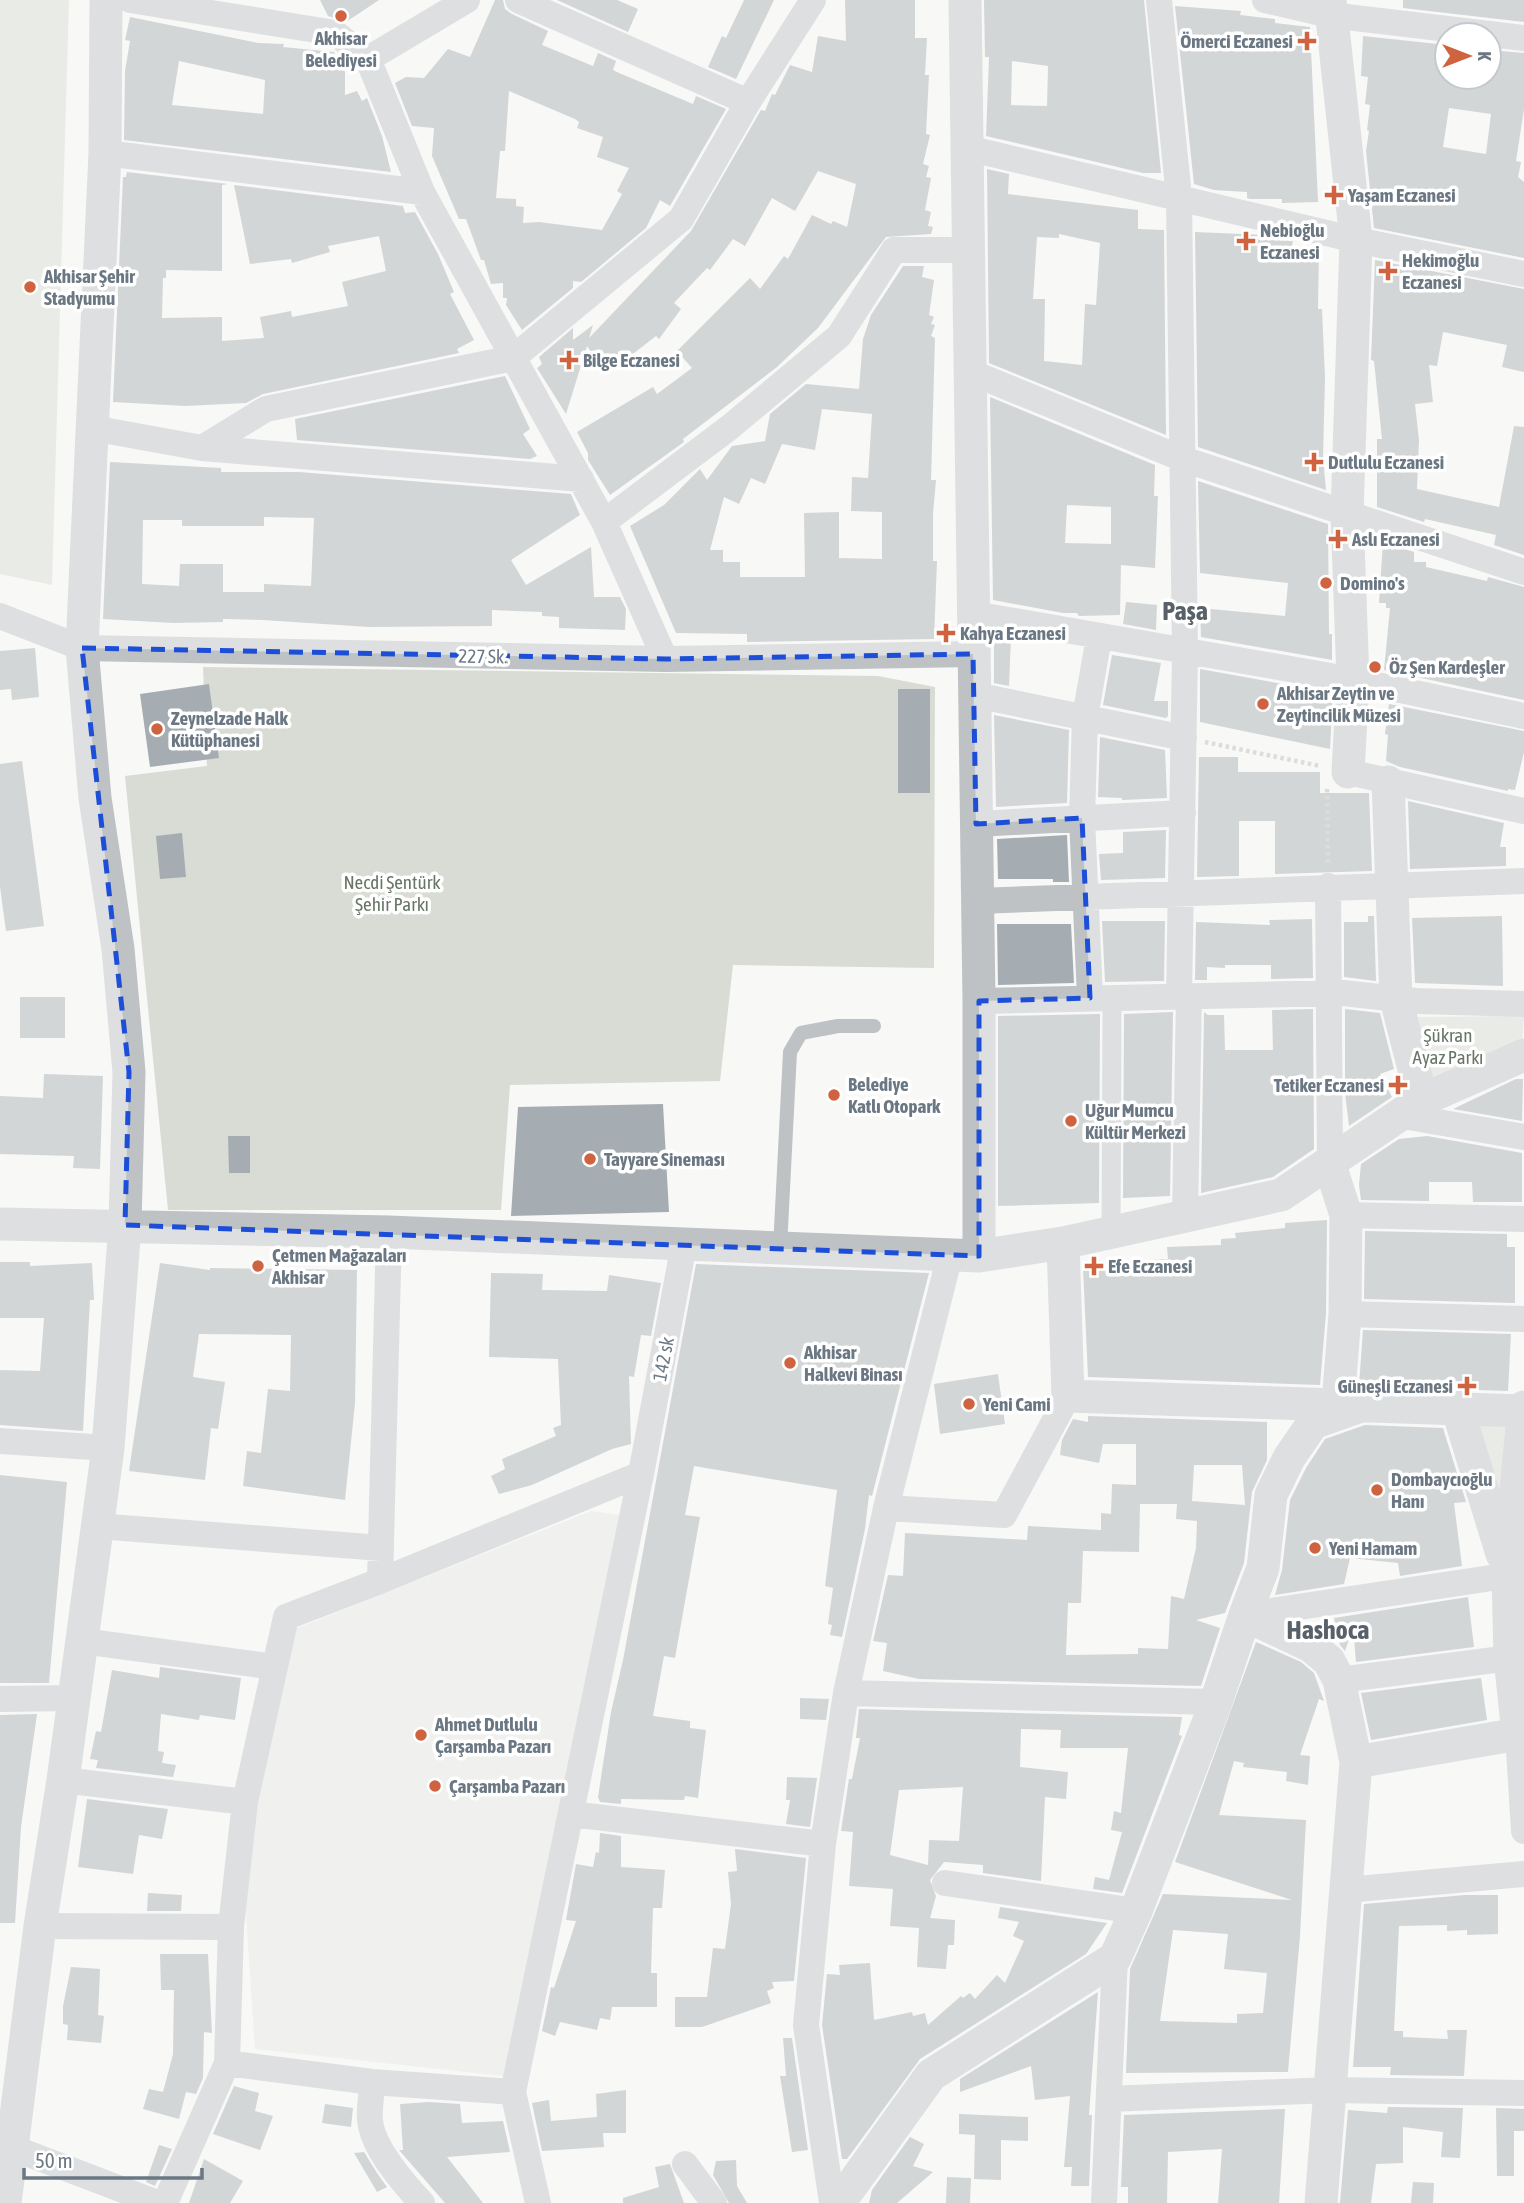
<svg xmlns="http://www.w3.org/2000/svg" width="1524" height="2203" font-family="'Asap Condensed',sans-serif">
<rect width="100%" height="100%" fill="#f8f8f6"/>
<path fill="#e6e7e6" d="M591,1511L620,1515L503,2076L255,2049L241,1841L295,1629Z"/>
<path fill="#d8dcd5" d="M0,0H69L52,585L0,574Z
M203,667L878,676L935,687L934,968L733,965L720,1081L510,1085L501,1210H168L125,776L207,766Z
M1524,1016L1522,1044L1426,1087L1409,1017Z
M1470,1417L1506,1420V1524Z"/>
<path fill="#a6adb2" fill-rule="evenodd" d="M320,0H379L346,22L328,16Z
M495,0H503L505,9L512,14L548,31L542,45L593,66L598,53L616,61L613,70L619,73L693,104L696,96L726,109L670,206L660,200L646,228L581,282L573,281V288L522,330L506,305L507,298H503V283L491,284L484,260H481L466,219H459L432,156L434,128L412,126L395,83L406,77L424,78L448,49L470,57ZM509,91L575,119L579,122L577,128L603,137L597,157L629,168L617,191L622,194L602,230L539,222L523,223L524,207L516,206V199L496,198L500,151H505Z
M557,0H617L638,9L628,32Z
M744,0H774L736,79L708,67L722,36L726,38Z
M845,0H915V38H927L925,75H929L926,134L930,135L923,164L929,166L926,177L931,178L925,210L931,212L928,226L933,227L931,234L886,237L818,328L777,367L683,439L684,442L610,495L588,460V453L577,432L653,387L657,394L692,368L677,351L750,278L760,289L784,256L788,259L812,215L831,224L833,221L847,227L856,184L818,171L795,211L772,198L745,246L733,239L710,270L707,268L674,303L681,309L659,339L656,336L607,374L587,346L566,414L537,368L542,364L539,357L573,328V340L593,325L589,338L691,231L761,110L765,111L772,94L775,95L790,65L812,72L818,36L846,41Z
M984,0H1144L1161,173H1143L986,136L989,57H985ZM1012,61L1048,66L1047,106L1011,105Z
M1403,0H1524V22L1403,8Z
M1175,6L1241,11L1240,15L1275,19V23L1310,27L1318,202L1282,203V199H1250L1247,198V192L1214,190L1194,184Z
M130,17L258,43L284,44L283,47L334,52L345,72V95L357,91L362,101L367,98L382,136L391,172L124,140L125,71L130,41L125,40ZM179,61L265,80L263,114L172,105Z
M1363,36L1447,45V77H1489V50L1524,53V109L1516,161L1521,162L1518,177L1524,182V258L1374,228L1366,151L1369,131L1367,130L1370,105L1365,104L1368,77L1361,76ZM1449,108L1491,114L1486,154L1443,147Z
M987,169L1009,174L1008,194L1138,210V229L1164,230L1166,435L989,363ZM1059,234L1100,243L1096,305L1085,304L1082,365L1044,361L1045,299H1033L1037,237L1059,238Z
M127,172L228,184L222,185V271L166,270V278H163L162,318L222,317V341L264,338L260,317L291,311L292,317L348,306L342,282L386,271L379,236L328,246L330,252L292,263L291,259L250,264L234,185L403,206L405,213L415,212L438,254L454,292L450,294L474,340L457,349L459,353L263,394L246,403L186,406L113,402L123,177H126Z
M1195,232L1266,235L1268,240L1293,241L1292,246L1319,247L1318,309H1322L1325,377L1323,458L1326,490L1198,447Z
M1375,260L1524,289V372L1502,367L1507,345L1443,332L1437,366L1429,365L1433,402L1415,404L1419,440L1417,489L1499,507L1514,426L1524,427V555L1494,545L1496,535L1425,519L1424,522L1377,507V439H1382L1374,361L1371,360Z
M903,266H924L922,277L934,280L929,315L934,317L931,324L935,325L931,336L935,338L931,480H936L933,514V561H937L934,639L747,642V634L676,633L630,526L664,505L700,469L707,480L732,446L765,441L770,414L806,384L859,389L863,339L871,315ZM822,409L872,414L868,478L852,477L851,511L882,512V559L839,558V512L804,513L805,577H740V562H723V550H710L724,497L739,504L751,478L765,484L782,444L815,450Z
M505,376L530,429L523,434L537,456L530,459L297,440L295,419Z
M990,397L1155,465L1154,496H1158L1155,568L1121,565L1120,615L1079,616L1077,613H1063L993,600ZM1067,505L1111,507V544L1065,543Z
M110,462L221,468V472H299L571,494L580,515L511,560L526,585L591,547L594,597H620L626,609L625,630L559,628V617L542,616V612L492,610V626L369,627L263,620L223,619V622L173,623L103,619ZM264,517L314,518L311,586L264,584V592H223V564H180L179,586L142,584L143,520H182V526H264Z
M1198,481L1328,524L1329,634H1332V660L1201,637L1200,608L1285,616L1288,583L1200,573Z
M1383,542L1414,552V562H1426V567L1487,581L1488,577L1524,587V700L1384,670L1390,608H1386V603H1379Z
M1126,602L1157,605L1156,630L1123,624Z
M994,633L1011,637L1009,686L994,683Z
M35,648L39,697L12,700L11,689L0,690V651Z
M1112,655L1161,663L1154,701H1168V716L1166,718L1103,705Z
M1200,669L1333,693L1330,749L1200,722Z
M209,684L219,758L150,767L140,694Z
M898,689H930V793H898Z
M1389,704L1524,731V752L1515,790L1508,789V791L1400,767L1386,761L1388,735L1385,734Z
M994,715L1069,730L1067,803L996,807Z
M1100,737L1165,750L1167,798L1122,800V798L1098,797Z
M1199,757H1238V772H1320V793H1369L1372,871L1275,874V821H1239V876L1197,877Z
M22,761L44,926L6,931L0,887V764Z
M1408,801L1504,823L1500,847H1506V866L1410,869Z
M1166,830L1165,878L1101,880L1099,854L1123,853V832Z
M182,833L186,877L160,879L156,836Z
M1067,835L1069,882H1053V879H998L997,839Z
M1368,916H1374L1376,981L1344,977V922H1368Z
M1502,916L1503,986L1415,983L1412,918Z
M1312,919L1313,978L1271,979V965H1225V968L1207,967V980H1195L1196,922L1270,925L1269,920Z
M1102,921H1165L1164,981L1105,982Z
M997,924H1071L1074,983L998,985Z
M20,997H65V1038H20Z
M1313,1009L1314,1149L1273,1177L1201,1193L1204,1012L1208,1015H1224L1225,1050H1273L1272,1010Z
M1345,1009L1380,1013L1394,1069L1380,1074L1392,1097L1349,1126L1345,1093Z
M1173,1012L1170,1196L1123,1198L1124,1014Z
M1100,1014L1099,1203L998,1206V1016Z
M44,1074L103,1076L100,1169L73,1168L74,1156L0,1154V1096L43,1098Z
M1516,1079H1523L1522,1121L1453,1109Z
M663,1104L669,1212L511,1216L518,1107Z
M228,1136H250V1173H229Z
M1427,1136L1522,1153V1202H1473L1472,1182H1429V1201L1361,1200L1359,1185L1361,1164L1399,1139Z
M1327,1220L1326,1313L1320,1385L1088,1377L1083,1268L1121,1266L1120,1261L1168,1259L1167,1247L1221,1245V1239L1236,1238L1235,1233L1285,1228V1223Z
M1365,1231L1507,1234V1247H1515V1303L1364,1299Z
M0,1262H30V1266L92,1263L94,1300H90L83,1431L0,1425V1370L40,1371L44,1318H0Z
M160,1263L210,1270V1268L357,1270L355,1403L345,1500L243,1486L247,1451L261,1453L268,1389L290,1391L291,1335L199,1334L193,1377L225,1382L218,1429L211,1428L205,1480L129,1471Z
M696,1264L929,1273L872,1496L869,1495L865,1529L842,1637L830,1635L832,1625L828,1624L833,1588L825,1586L837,1490L694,1466L685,1515L700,1517L675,1658L664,1656L653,1716L690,1721V1728L706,1730L698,1798L685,1796L684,1800L621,1799V1804L600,1802L598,1797L611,1712L623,1660Z
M491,1273L543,1274L542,1290L607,1291L609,1275L661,1283L651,1336L641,1335L634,1377L629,1376L631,1444L612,1449L532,1485L499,1494L491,1476L505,1469L502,1459L556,1436L553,1428L561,1425L558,1359L489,1357Z
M1363,1330L1511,1334L1508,1391L1359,1386Z
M998,1374L1005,1424L940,1434L934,1384Z
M1088,1416L1267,1422V1460L1252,1492L1244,1563L1225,1613L1196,1620L1220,1628L1201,1686L919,1679L883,1671L887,1643L873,1641L888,1575L903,1576L905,1533L1027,1540L1028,1526L1101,1530V1513L1111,1514L1112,1484L1136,1485V1444H1103L1099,1463L1060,1455L1062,1440L1073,1419L1088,1422ZM1194,1465H1242L1245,1505L1192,1501ZM1140,1504H1177L1176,1519L1197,1521L1196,1548L1184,1599L1171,1596L1168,1649L1138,1648V1654L1066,1655L1068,1603H1081L1083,1551L1139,1552Z
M1365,1425L1443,1428L1466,1502L1454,1503L1462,1566L1400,1576L1398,1563L1350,1558L1344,1584L1275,1595L1282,1570L1290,1500L1306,1468L1325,1439Z
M0,1475L67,1482L49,1683H0Z
M1468,1597L1474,1647L1356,1662L1353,1628L1345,1651L1340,1645L1334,1618Z
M1256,1642L1301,1662L1314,1673L1324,1701L1319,1699L1300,1755L1310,1756L1308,1785L1286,1781L1287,1772L1243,1767L1244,1763L1234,1761L1219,1815L1306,1820L1300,1936L1288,2072L1126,2073L1130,1969L1163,1894L1292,1900L1175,1862ZM1173,1930L1228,1934L1224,1969L1267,1973L1263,2013L1237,2014V2023L1160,2021Z
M160,1667L241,1678L235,1720L200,1715L199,1720L161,1714L158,1751L164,1752L162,1763L176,1765L173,1777L96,1768L98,1760L90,1759L96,1731L101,1732L112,1670L159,1678Z
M1481,1678L1487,1720L1371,1740L1361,1693Z
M800,1698L829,1699L826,1720L800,1719Z
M859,1709L1182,1717L1179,1735L1182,1736L1122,1893L1093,1889L1095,1877L1109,1880L1122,1832L1111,1830L1114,1811L1121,1813L1128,1748H1060L1061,1730L1021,1729L1020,1767L1068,1772L1066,1799L1045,1797L1041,1881L983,1873V1865L944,1862L930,1880L936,1896L930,1918L955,1920L954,1945H948L946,1969L917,1967L919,1928L890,1926L893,1889L849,1886L853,1832L841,1831L849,1779H852L860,1738H856ZM963,1787L959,1841L929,1840L928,1865L890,1855L899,1790Z
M37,1714L21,1827L15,1923H0V1715Z
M787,1777L817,1778L810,1827L786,1824L790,1800H786Z
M87,1799L168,1809L162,1839L139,1835L133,1874L78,1867Z
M600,1833L621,1836V1867L665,1870L662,1908H653L651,1973H657V2007H612L610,2020L600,2018L597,2030L560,2022L555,2036L542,2031L551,1987L554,1988L576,1921L566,1920L576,1864L593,1867L596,1852L599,1853Z
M735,1849L806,1858L794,1981L772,1982L774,1988L767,1991L771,2003L702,2027H675V1997H707L713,1948L725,1949L731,1904L728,1872L737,1871Z
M148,1893L182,1895L181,1911H147Z
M1465,1895H1498V1934L1467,1935V1930L1447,1931V1925L1399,1926L1394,2031H1403V2037L1448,2039L1447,2030H1467L1464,2076L1390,2075L1391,2067H1353L1364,1904Z
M1000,1907L1107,1923L1086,1954L920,2059L847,2159H842L822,2025L827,1974L840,1975L839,1965L870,1963L874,2020L912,2012L913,2016L925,2013L928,2025L961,1996L963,1998L970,1993L975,1999L997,1975L1005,1983L1024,1941L1013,1936L1019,1922L998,1918Z
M160,1954H208L212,2033L204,2032L203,2078L196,2094L186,2092L179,2119L143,2109L149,2089L163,2092L173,2054L174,1990H161Z
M71,1967L100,1969L98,2015L104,2016L101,2043L67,2040L68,2025L63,2024V2006Z
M1098,1992L1089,2115H1092L1089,2186H1071L1072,2167H1064L1070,2096L1035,2100L1031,2066L960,2092V2079Z
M783,2038H792L808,2150L792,2152L780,2076H786Z
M234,2086L259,2093L255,2111L273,2116L260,2150L213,2134Z
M626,2090V2133H603L604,2147L542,2151L532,2103L549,2100L551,2121L597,2117L596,2094Z
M429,2102L460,2104L462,2123L503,2121L510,2152L447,2157L483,2203H445L399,2150H403L400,2104Z
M325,2104L353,2108L351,2127L322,2123Z
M1388,2107L1463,2108L1460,2158L1441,2157L1443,2132L1403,2127V2163L1376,2164L1371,2203H1340L1348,2110L1387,2113Z
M1496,2108L1524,2109V2131H1514V2176H1497Z
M1285,2109L1279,2203H1218L1222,2149L1168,2152L1167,2203H1128V2187H1121L1124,2115Z
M959,2114L1028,2117V2141L1001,2140V2180L974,2179L975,2135L959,2134Z
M910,2137L924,2144L913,2166L933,2172L897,2203H869L872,2190Z
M159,2145L172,2149L155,2186L146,2182Z
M364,2152L377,2173L387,2187L377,2192L354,2153Z
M204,2159L243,2181L230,2203H189Z
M736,2160L737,2186L747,2203H729L713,2175L716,2161Z
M670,2164L684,2203H623V2198L659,2187L655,2167Z
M947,2177L971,2178L970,2203H946Z
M1413,2182L1434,2183L1433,2203H1411Z"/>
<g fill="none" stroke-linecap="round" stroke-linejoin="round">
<path stroke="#b8bbbe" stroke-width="4.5" stroke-dasharray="3.5 3.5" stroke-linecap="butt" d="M1205,742L1320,766
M1327,789L1328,864"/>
<path stroke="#bec2c5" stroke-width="14" d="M780,1248L790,1052L801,1033L838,1026H874"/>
<path stroke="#bec2c5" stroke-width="19" d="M1111,1233L1112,1010"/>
<path stroke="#bec2c5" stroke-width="26" d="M130,0L335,33L368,59L422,192L604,522L665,659
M518,0L748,102
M1159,0L1179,197L1185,652L1179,996
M1265,0L1330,15L1524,38
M368,59L467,0
M967,148L1356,240L1524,274
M105,153L422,192
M970,372L1183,459L1524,572
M92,428L202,448L581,479
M202,448L266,409L513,358L681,219L748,102L813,0
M604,522L730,427L839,336L894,250H968
M974,614L1353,680L1524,716
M0,616L82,648L665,659L973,654
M975,695L1184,738
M1348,772L1524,811
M976,824L1183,813
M1328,886L1330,1165
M978,901L1524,881
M1090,998L1082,818L1085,717L1099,637
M979,1001L1343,993L1416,1001L1524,1004
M1397,1115L1524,1137
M1346,1215L1524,1219
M1185,1218L1189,996
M1345,1314L1524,1319
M0,1441L108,1448
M641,1474L684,1244
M886,1508L1004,1515L1068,1396
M97,1526L381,1548
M1245,1615L1524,1573
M82,1641L275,1667
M1339,1680L1510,1658
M846,1693L1216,1702
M0,1699L74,1698
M1518,1734L1524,1831
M63,1780L245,1802
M571,1814L823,1844
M945,1883L1136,1911
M1346,1890L1524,1874
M40,1926L231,1927
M227,2063L372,2082L513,2092L641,1474L380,1581L389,1232
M372,2082C372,2094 369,2108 370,2120C372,2147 404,2184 422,2203
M513,2092L538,2203
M1109,2099L1330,2090L1524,2093
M0,2143L157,2203
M685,2164L714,2203
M165,2203L227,2063L231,1927L245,1802L286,1617L380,1581
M832,2203L806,2025L823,1844L846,1693L886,1508L950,1255
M1104,2203L1115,1958"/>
<path stroke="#bec2c5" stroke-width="33" d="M965,0L979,1001V1256
M1330,0L1356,240L1347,514L1353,680L1348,772
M1388,782L1396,999L1422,1100
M1330,1165L1346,1215L1345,1314L1338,1404
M0,1224L389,1232L979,1256L1063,1243L1281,1195L1422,1100L1524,1055
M1063,1243L1068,1396L1524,1411
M1457,1407L1502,1554
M1518,1734L1510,1658L1508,1573L1524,1407
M1356,1762L1524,1733
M5,2203L40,1926L63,1780L108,1448L125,1225L129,1072L118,949L95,798L82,648L105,153L106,0
M839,2203L931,2075L1115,1958L1136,1911L1216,1702L1245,1615
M1321,2203L1356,1762L1339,1680L1329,1661L1311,1646L1245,1615L1263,1568L1271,1495L1289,1458L1313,1423L1364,1405"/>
</g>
<path d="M0 0H1524V2203H0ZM82,648L665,659L973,654L976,824L1082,818L1090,998L979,1001V1256L125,1225L129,1072Z" fill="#f8f8f6" fill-opacity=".55" fill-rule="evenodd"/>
<path fill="none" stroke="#1d4ed8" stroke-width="5" stroke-dasharray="14 9" stroke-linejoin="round" d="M82,648L665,659L973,654L976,824L1082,818L1090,998L979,1001V1256L125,1225L129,1072Z"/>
<g fill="#cf633f" stroke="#fff" stroke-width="2.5">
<circle cx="341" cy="16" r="7"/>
<path d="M1303.5 30.5h7v7h7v7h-7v7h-7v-7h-7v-7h7z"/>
<path d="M1330.5 184.5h7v7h7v7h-7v7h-7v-7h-7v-7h7z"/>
<path d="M1242.5 230.5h7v7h7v7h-7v7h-7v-7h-7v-7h7z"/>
<path d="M1384.5 260.5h7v7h7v7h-7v7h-7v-7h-7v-7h7z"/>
<circle cx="30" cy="287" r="7"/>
<path d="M565.5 349.5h7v7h7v7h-7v7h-7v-7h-7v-7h7z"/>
<path d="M1310.5 451.5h7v7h7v7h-7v7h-7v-7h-7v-7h7z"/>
<path d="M1334.5 528.5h7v7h7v7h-7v7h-7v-7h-7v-7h7z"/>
<circle cx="1326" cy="583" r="7"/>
<path d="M942.5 622.5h7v7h7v7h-7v7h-7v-7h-7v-7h7z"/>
<circle cx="1375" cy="667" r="7"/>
<circle cx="1263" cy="704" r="7"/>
<circle cx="157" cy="729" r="7"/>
<path d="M1394.5 1074.5h7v7h7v7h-7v7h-7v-7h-7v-7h7z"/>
<circle cx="834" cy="1095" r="7"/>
<circle cx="1071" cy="1121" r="7"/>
<circle cx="590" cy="1159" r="7"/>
<circle cx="258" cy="1266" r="7"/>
<path d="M1090.5 1255.5h7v7h7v7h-7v7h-7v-7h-7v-7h7z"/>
<circle cx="790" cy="1363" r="7"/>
<path d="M1463.5 1375.5h7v7h7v7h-7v7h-7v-7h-7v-7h7z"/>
<circle cx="969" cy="1404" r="7"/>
<circle cx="1377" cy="1490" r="7"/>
<circle cx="1315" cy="1548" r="7"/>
<circle cx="421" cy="1735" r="7"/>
<circle cx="435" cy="1786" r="7"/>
</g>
<g text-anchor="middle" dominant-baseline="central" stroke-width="7" stroke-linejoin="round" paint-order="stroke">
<g font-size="19" font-weight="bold" fill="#6b7883" stroke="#fff" text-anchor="start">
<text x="341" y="38" text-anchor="middle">Akhisar<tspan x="341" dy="22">Belediyesi</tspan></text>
<text x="1293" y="41" text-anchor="end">Ömerci Eczanesi</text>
<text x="1348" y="195">Yaşam Eczanesi</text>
<text x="1260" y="230">Nebioğlu<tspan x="1260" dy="22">Eczanesi</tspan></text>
<text x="1402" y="260">Hekimoğlu<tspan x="1402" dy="22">Eczanesi</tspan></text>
<text x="44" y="276">Akhisar Şehir<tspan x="44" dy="22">Stadyumu</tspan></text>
<text x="583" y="360">Bilge Eczanesi</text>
<text x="1328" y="462">Dutlulu Eczanesi</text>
<text x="1352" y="539">Aslı Eczanesi</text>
<text x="1340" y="583">Domino's</text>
<text x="960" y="633">Kahya Eczanesi</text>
<text x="1389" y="667">Öz Şen Kardeşler</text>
<text x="1277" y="693">Akhisar Zeytin ve<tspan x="1277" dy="22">Zeytincilik Müzesi</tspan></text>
<text x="171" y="718">Zeynelzade Halk<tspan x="171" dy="22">Kütüphanesi</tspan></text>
<text x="848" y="1084">Belediye<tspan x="848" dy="22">Katlı Otopark</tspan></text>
<text x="1384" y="1085" text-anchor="end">Tetiker Eczanesi</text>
<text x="1085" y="1110">Uğur Mumcu<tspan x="1085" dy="22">Kültür Merkezi</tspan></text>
<text x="604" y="1159">Tayyare Sineması</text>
<text x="272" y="1255">Çetmen Mağazaları<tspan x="272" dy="22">Akhisar</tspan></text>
<text x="1108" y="1266">Efe Eczanesi</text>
<text x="804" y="1352">Akhisar<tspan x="804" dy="22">Halkevi Binası</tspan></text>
<text x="1453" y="1386" text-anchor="end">Güneşli Eczanesi</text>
<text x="983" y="1404">Yeni Cami</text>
<text x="1391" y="1479">Dombaycıoğlu<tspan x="1391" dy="22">Hanı</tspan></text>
<text x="1329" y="1548">Yeni Hamam</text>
<text x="435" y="1724">Ahmet Dutlulu<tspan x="435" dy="22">Çarşamba Pazarı</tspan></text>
<text x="449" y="1786">Çarşamba Pazarı</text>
</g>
<g font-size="19" fill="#6b7883" stroke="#fff">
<text transform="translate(483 656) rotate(1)">227 Sk.</text>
<text transform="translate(663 1359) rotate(-79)">142 sk</text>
</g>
<g font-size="19" fill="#677665" stroke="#fff">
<text x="392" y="882">Necdi Şentürk<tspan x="392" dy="22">Şehir Parkı</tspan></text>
<text x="1448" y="1035">Şükran<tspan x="1448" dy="22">Ayaz Parkı</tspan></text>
</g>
<g font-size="26" font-weight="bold" fill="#586169" stroke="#fff">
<text x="1185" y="611">Paşa</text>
<text x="1328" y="1630">Hashoca</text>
</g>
</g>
<g transform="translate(1468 56) rotate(90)"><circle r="33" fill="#ffffff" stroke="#c4c9cd" stroke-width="2"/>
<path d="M0-5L12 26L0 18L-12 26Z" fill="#cf633f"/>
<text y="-10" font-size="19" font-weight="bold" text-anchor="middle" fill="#6b7883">K</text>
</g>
<path d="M24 2168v10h178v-10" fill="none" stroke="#6b7883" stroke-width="3.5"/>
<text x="35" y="2168" font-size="21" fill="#6b7883" stroke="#ffffff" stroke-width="5" paint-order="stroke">50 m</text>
</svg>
